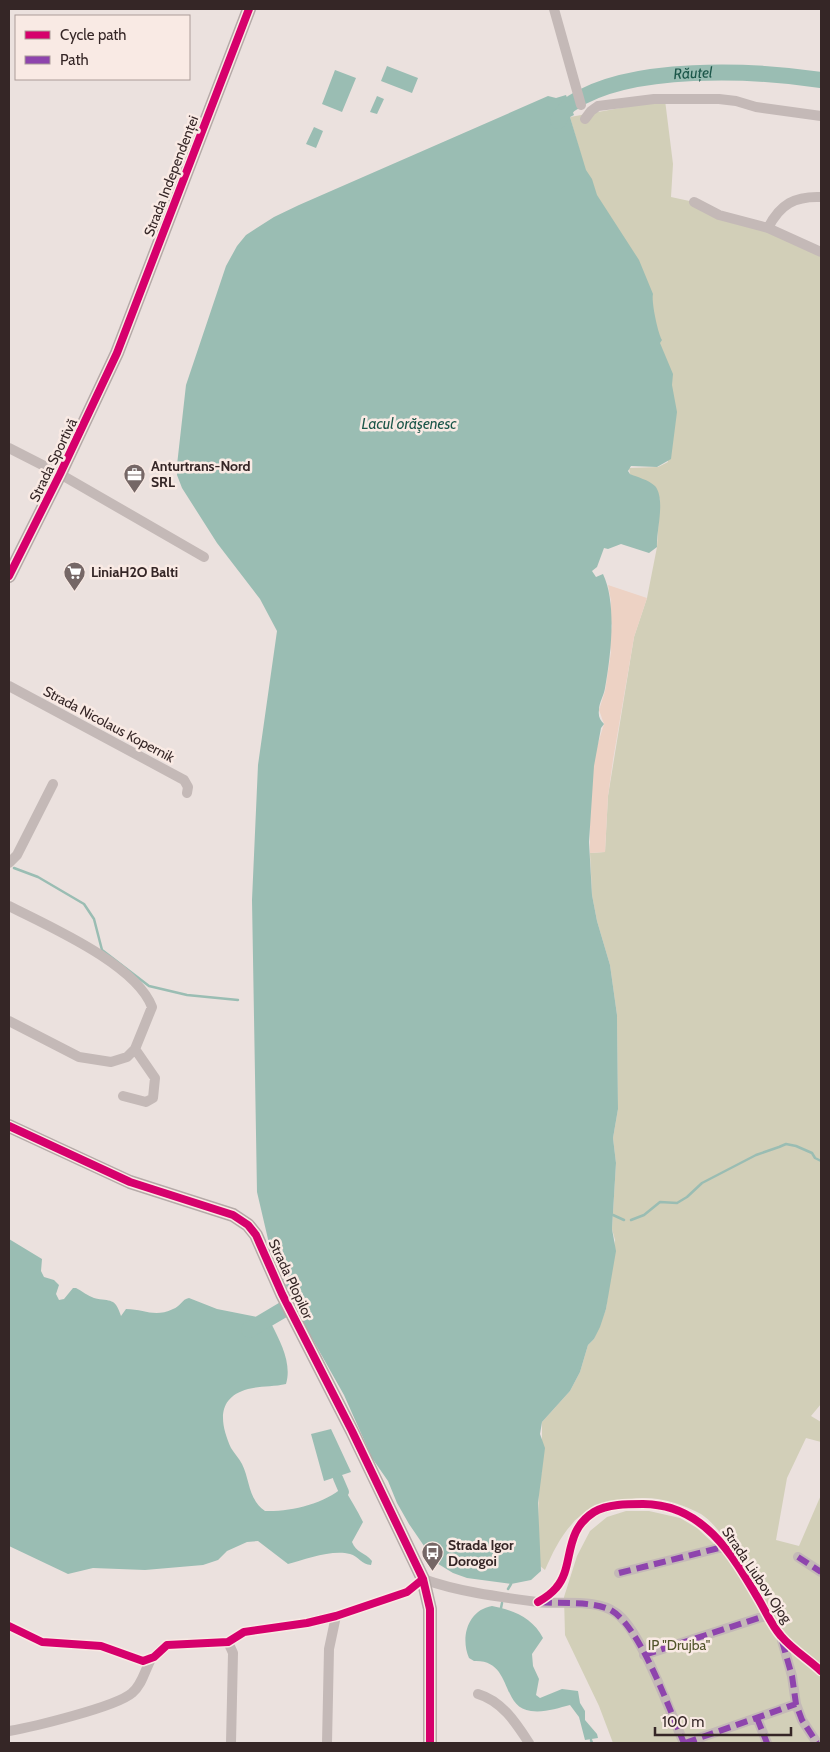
<svg xmlns="http://www.w3.org/2000/svg" width="830" height="1752" font-family="Cabin,sans-serif">
<rect width="100%" height="100%" fill="#ebe1de"/>
<path fill="#d2cfb8" d="M665,100L673,164L671,197L694,202L821,252V1404L811,1416L821,1422V1442L806,1438L787,1478L776,1540L799,1546L821,1495V1743H613L599,1706L565,1635L564,1597L577,1556L590,1531L607,1517L626,1511H649L680,1518L697,1528L714,1544L722,1541L744,1571H752C732,1555 722,1528 701,1514C685,1505 660,1497 642,1498C628,1498 615,1504 602,1508C591,1511 579,1514 572,1524C560,1537 552,1554 545,1570L540,1566L538,1525L539,1481L542,1471V1422L570,1391L580,1372L588,1345L594,1339L606,1309L615,1240L612,1229L616,1163L613,1138L618,1109L617,1015L610,965L597,921L592,895L590,853L605,852L608,796L634,637L647,598L657,547L660,499L630,474L629,468L658,467L668,462L570,117Z"/>
<path fill="#edd2c4" d="M608,585L647,598L634,637L613,760L608,796L605,852L590,853V769L604,724L599,710L605,691L611,652L609,638L612,626L610,620L611,601Z"/>
<path fill="#9abdb3" d="M387,66L418,78L412,93L381,81Z
M335,70L356,78L342,112L322,104Z
M566,95L574,115L570,117L586,170L592,179L597,195L639,260L653,294C651,301 658,334 662,340L660,343L673,374L672,385L677,412L671,459L657,467L631,466L628,471L630,474C637,477 649,480 655,486C666,499 656,531 657,547L649,553L621,544L608,549L604,548L597,567L592,571L596,577L603,574C617,603 611,655 605,688C604,695 599,703 599,710C598,716 600,720 604,724L601,728L594,766L589,842L592,895L597,921L610,965L617,1015L618,1109L613,1138L616,1163L612,1229L616,1251L606,1309L600,1327L594,1339L588,1345L580,1372L570,1391L542,1422L540,1434L545,1448L538,1503L541,1571L531,1580L511,1584L467,1578L453,1573L435,1562L409,1524L397,1503L388,1481L372,1458L344,1395L300,1317L271,1252L257,1192L252,900L258,765L277,631L260,599L217,543L182,488L177,475V465L186,385L226,266L237,246L246,235L274,217L299,205L548,96L556,98Z
M377,96L384,99L377,114L370,112Z
M314,127L323,131L316,148L306,144Z
M9,1239L42,1259L41,1271L44,1277L54,1280L59,1285L56,1294L59,1300L64,1299L73,1288H76C82,1291 88,1296 94,1298C111,1302 115,1297 121,1316L126,1309C145,1309 154,1318 173,1309C180,1307 182,1299 189,1298L217,1309L267,1319L268,1325H272C281,1343 292,1364 286,1384C273,1387 259,1386 248,1389C216,1398 220,1423 231,1448C234,1453 239,1458 242,1464C250,1480 248,1499 265,1511C290,1512 324,1504 343,1487C350,1498 357,1510 363,1522L352,1542C356,1553 365,1552 372,1561L371,1565C362,1565 358,1556 350,1554C333,1549 305,1559 288,1564L258,1541L247,1542L227,1551L218,1560L203,1565L145,1570L93,1568L68,1574L9,1546Z
M331,1429L351,1472L324,1481L311,1434Z
M492,1606C513,1610 533,1618 543,1638L532,1654L533,1666L539,1679L536,1695L540,1698L562,1689L578,1691L580,1703L585,1711V1720L597,1734L598,1738L585,1740L579,1717L570,1705C558,1708 544,1713 531,1711C500,1708 513,1659 474,1661L469,1658C460,1637 468,1610 492,1606Z"/>
<g fill="none" stroke-linecap="round" stroke-linejoin="round">
<path stroke="#9abdb3" stroke-width="2.5" d="M14,868L38,877L84,904L94,919L102,950L149,986L187,995L238,1000
M613,1215L624,1220
M631,1220L644,1215L660,1202L677,1203L687,1197L702,1183L756,1155L779,1147L786,1144L796,1146L812,1153L815,1158L821,1161
M508,1589L511,1584
M501,1608L502,1603
M591,1740L592,1743"/>
<path stroke="#9abdb3" stroke-width="10" d="M338,1478L344,1492"/>
<g stroke="#9abdb3" stroke-width="16">
<path id="s1" d="M558,121C562,115 566,106 572,103C630,64 754,70 821,80"/>
<path d="M249,1330L293,1304L298,1297"/>
</g>
<path stroke="#c4b9b7" stroke-width="10" d="M554,9L581,105
M585,119L591,111L598,106L654,99H719L736,101L756,107L821,116
M694,202L719,215L768,228L821,252
M768,228C780,204 795,196 821,197
M9,448L60,474L204,557
M9,686L184,780L188,787L187,793
M9,863L17,855L53,784
M9,906C48,926 136,964 152,1007L135,1049L127,1057L111,1062L79,1057L9,1021
M123,1096L146,1102L153,1098L155,1078L135,1049
M798,1557L821,1572
M619,1573L723,1547
M538,1602C545,1598 551,1594 556,1588C575,1567 562,1532 594,1512C607,1504 628,1504 643,1504C703,1504 732,1554 759,1600C766,1612 772,1626 781,1636C792,1649 808,1659 821,1671
M9,1626L42,1642L101,1646L143,1661L154,1657L167,1645L228,1642L244,1632L307,1623L336,1616L407,1592L423,1579C459,1592 500,1597 538,1602C561,1605 596,1598 616,1613C641,1630 670,1713 684,1743
M781,1637L792,1676L796,1704L802,1720L817,1743
M228,1642L233,1653L231,1743
M644,1655L768,1615
M478,1694C502,1701 516,1723 529,1743
M757,1718L767,1743
M9,1731C32,1727 116,1707 132,1693C142,1685 145,1670 151,1659
M327,1743L329,1649L336,1616
M685,1743L796,1704"/>
<path stroke="#b5aaa8" stroke-width="14" d="M9,576L60,474L117,353L249,9
M9,1126L130,1182L233,1215L248,1225L256,1235L282,1294L352,1431L423,1579L430,1609V1743"/>
<path stroke="#8e44ad" stroke-width="6" stroke-dasharray="12 6" stroke-linecap="butt" d="M798,1557L821,1572
M619,1573L723,1547
M540,1602C561,1604 586,1601 606,1608C638,1618 670,1712 684,1743
M782,1641L792,1676L796,1704L802,1720L817,1743
M644,1655L768,1615
M757,1718L767,1743
M685,1743L796,1704"/>
<defs>
<path id="cycleway" d="M9,576L60,474L117,353L249,9
M9,1126L130,1182L233,1215L248,1225L256,1235L282,1294L352,1431L423,1579L430,1609V1743
M538,1602C545,1598 551,1594 556,1588C575,1567 562,1532 594,1512C607,1504 628,1504 643,1504C703,1504 732,1554 759,1600C766,1612 772,1626 781,1636C792,1649 808,1659 821,1671
M9,1626L42,1642L101,1646L143,1661L154,1657L167,1645L228,1642L244,1632L307,1623L336,1616L407,1592L423,1579"/>
</defs>
<use href="#cycleway" stroke="#f9eae4" stroke-width="11"/>
<use href="#cycleway" stroke="#d6006c" stroke-width="8"/>
</g>
<defs>
<symbol id="office-pin" viewBox="-11 -11 22 30"><path d="M0 17L-7.5 6A9.5 9.5 0 1 1 7.5 6Z" fill="#756766" stroke="#f9eae4"/><path d="M-6-3h4V-5.5h4V-3h4V5H-6ZM-1-4.5V-3h2v-1.5ZM-6 0V1H6V0Z" fill="#fff"/></symbol>
<symbol id="supermarket-pin" viewBox="-11 -11 22 30"><path d="M0 17L-7.5 6A9.5 9.5 0 1 1 7.5 6Z" fill="#756766" stroke="#f9eae4"/><path d="M-6-5.5h2.5l.6 2H6L4.5 2H-2.5L-4.4-4H-6ZM-1.5 3.2a1.3 1.3 0 1 0 .1 0ZM3 3.2a1.3 1.3 0 1 0 .1 0Z" fill="#fff"/></symbol>
<symbol id="bus-pin" viewBox="-11 -11 22 30"><path d="M0 17L-7.5 6A9.5 9.5 0 1 1 7.5 6Z" fill="#756766" stroke="#f9eae4"/><path d="M-5-6H5V4H4V6H2V4H-2V6H-4V4H-5ZM-3.5-4V0h7V-4ZM-3.5 1.2v1.5H-2V1.2ZM2 1.2v1.5H3.5V1.2Z" fill="#fff"/></symbol>
</defs>
<g fill-rule="evenodd">
<use href="#office-pin" x="122" y="462" width="25" height="34"/>
<use href="#supermarket-pin" x="62" y="560" width="25" height="34"/>
<use href="#bus-pin" x="420" y="1540" width="25" height="34"/>
</g>
<g text-anchor="middle" dominant-baseline="central" stroke-width="5" stroke-linejoin="round" paint-order="stroke">
<g font-size="14" fill="#352626" stroke="#f9eae4">
<text transform="translate(171 176) rotate(-69)">Strada Independenței</text>
<text transform="translate(53 460) rotate(-64)">Strada Sportivă</text>
<text transform="translate(109 724) rotate(28)">Strada Nicolaus Kopernik</text>
<text transform="translate(291 1279) rotate(65)">Strada Plopilor</text>
<text transform="translate(757 1575) rotate(56)">Strada Liubov Ojog</text>
</g>
<g font-size="14" font-weight="bold" fill="#352626" stroke="#f9eae4" text-anchor="start">
<text x="151" y="466">Anturtrans-Nord<tspan x="151" dy="16">SRL</tspan></text>
<text x="91" y="572">LiniaH2O Balti</text>
<text x="448" y="1545">Strada Igor<tspan x="448" dy="16">Dorogoi</tspan></text>
</g>
<g font-size="14" fill="#50532a" stroke="#f9eae4">
<text x="679" y="1645">IP "Drujba"</text>
</g>
<g font-size="15" font-style="italic" fill="#1b5649" stroke="#f9eae4">
<text stroke="none"><textPath href="#s1" startOffset="149">Răuțel</textPath></text>
<text x="409" y="424">Lacul orăşenesc</text>
</g>
</g>
<rect width="830" height="1752" fill="none" stroke="#352626" stroke-width="20"/>
<rect x="15" y="15" width="175" height="65" fill="#f9eae4" stroke="#ab9c98"/>
<rect x="25" y="31" width="25" height="8" fill="#d6006c" stroke="#ab9c98"/>
<text x="60" y="40" font-size="15" fill="#352626">Cycle path</text>
<rect x="25" y="56" width="25" height="8" fill="#8e44ad" stroke="#ab9c98"/>
<text x="60" y="65" font-size="15" fill="#352626">Path</text>
<path d="M655 1727v8h136v-8" fill="none" stroke="#352626" stroke-width="2.5"/>
<text x="662" y="1727" font-size="15" fill="#352626" stroke="#f9eae4" stroke-width="4" paint-order="stroke">100 m</text>
</svg>
